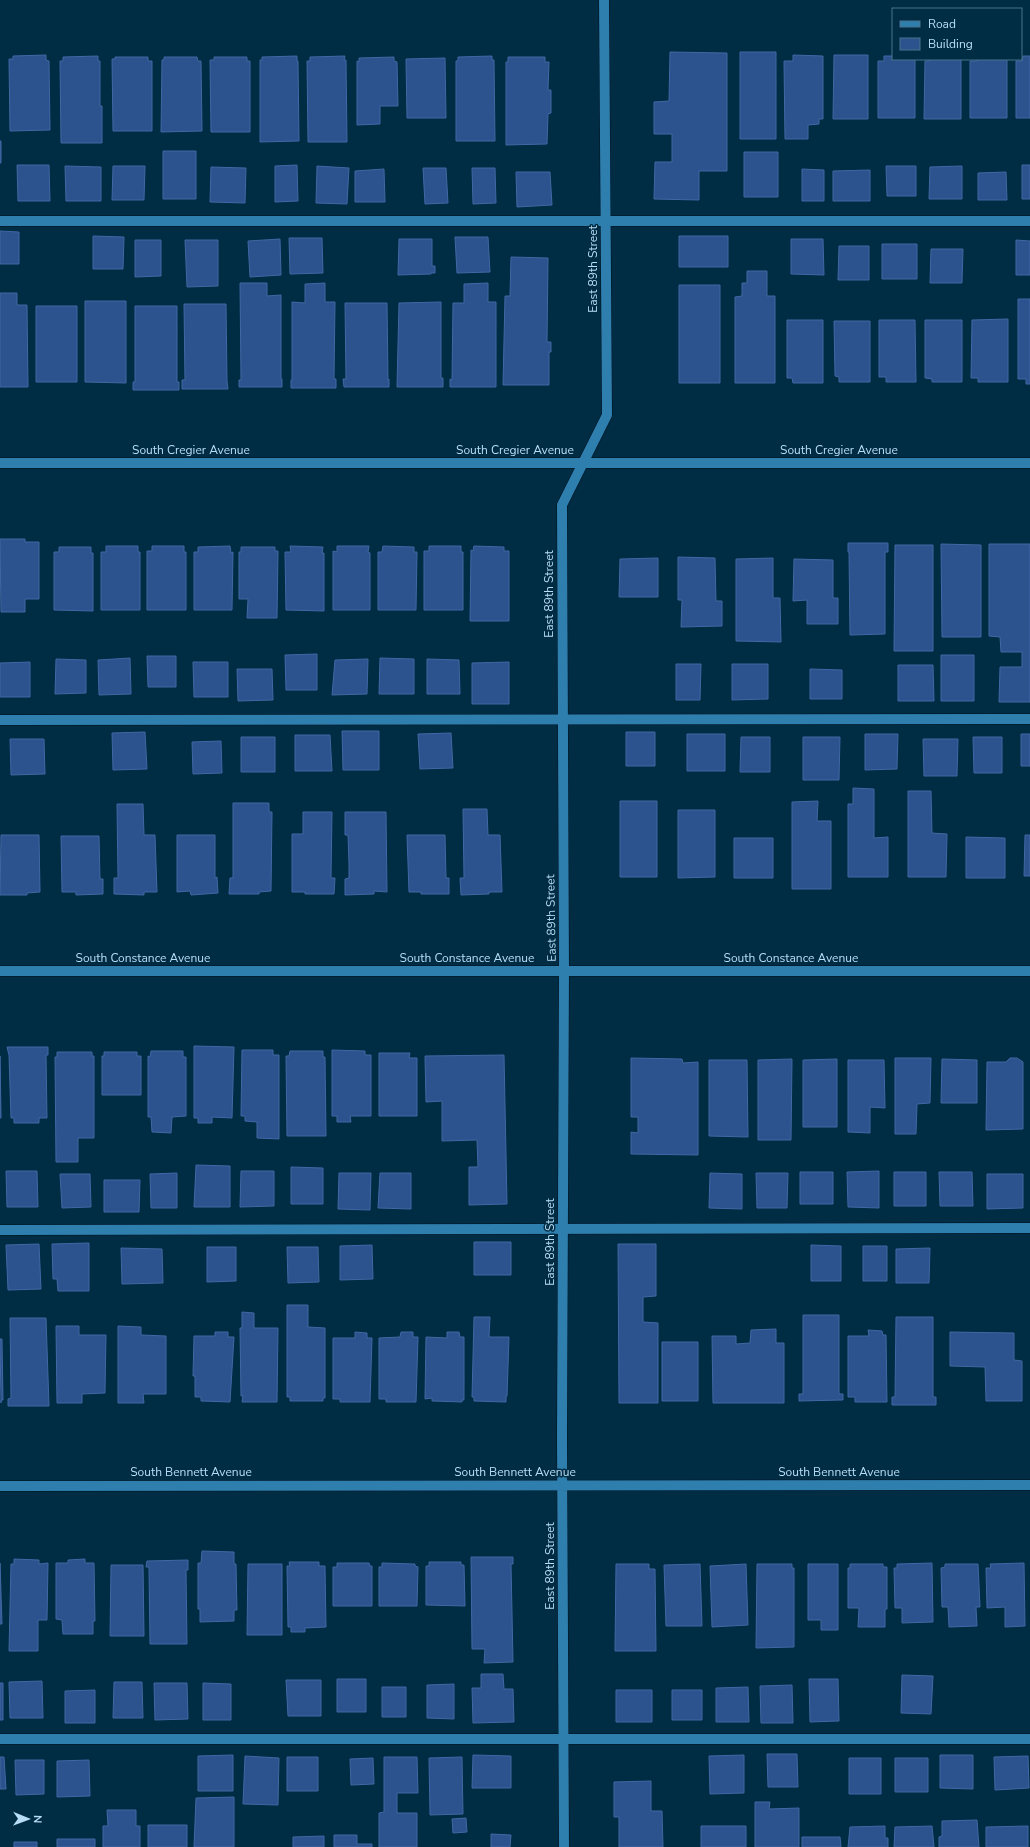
<svg xmlns="http://www.w3.org/2000/svg" width="1030" height="1847" font-family="'Nunito Sans',sans-serif">
<rect width="100%" height="100%" fill="#002c44"/>
<path fill="#2c538d" stroke="#4068a4" d="M670,52L727,53V171H699V200L654,199L655,162H672V134H654V102L669,101Z
M740,52H776V139H740Z
M46,55V60L49,61L50,130L10,131L9,59H13V56Z
M793,55L823,56V119H819V124L808,125V139H785L784,61H793Z
M834,55H868V119H833Z
M98,56V61H100V106H102V143H61L60,61H63V57Z
M297,56V61H298L299,141L260,142V60H262V57Z
M345,56L344,60H346L347,142H308L307,61H310V57Z
M492,56V60H494L495,141H456V61H458V57Z
M884,56H893V59H915V118H878V61H884Z
M1023,56H1030V118H1016V61H1022Z
M115,57H148V61H152V131H113L112,59H115Z
M164,57H197L198,61H201L202,131L161,132L162,60H164Z
M214,57H247V61H250V132H211L210,60H214Z
M394,57V61L397,62L398,106H380V124L357,125V61L359,62V58Z
M508,57H545V62H549L548,90H551V113L548,114L547,144L506,145V62H508Z
M445,58L446,118H407L406,59Z
M929,59H961V119H924L925,61H929Z
M977,59H1007V118H970V61H977Z
M0,141H1V163H0Z
M163,151H196V199H163Z
M744,152H778V197H744Z
M17,165H49L50,201H18Z
M297,165L298,201L275,202V166Z
M1022,165H1030V199H1022Z
M65,166L101,167V201H66Z
M113,166H145L144,200H112Z
M317,166L349,168L347,204L316,203Z
M886,166H916V196H887Z
M962,166V199H929L930,167Z
M211,167L246,168L245,203L210,202Z
M423,168H446L448,203L425,204Z
M472,168H495L496,203L473,204Z
M384,169L385,202H355V171Z
M802,169L824,170V201H802Z
M870,170V201H833V171Z
M516,172H550L552,205L517,207Z
M1006,172L1007,200H978V173Z
M0,231L19,232V264H0Z
M93,236L124,237L123,269H93Z
M679,236H728V267H679Z
M455,237H488L490,272L457,273Z
M289,238H322L323,273L290,274Z
M280,239L281,275L250,277L248,241Z
M399,239H432V266H435V273H431V274L398,275Z
M791,239H823L824,275L791,274Z
M135,240H161V276L135,277Z
M185,240H218V286L187,287Z
M1016,240L1030,241V275H1016Z
M882,244H917V279H882Z
M839,246H869V280H838Z
M931,249H963L962,283H930Z
M511,257L548,258L547,342H551V352H549V385H503L505,296H510Z
M747,271H767V296H775V383H735V297L742,296V283H747Z
M240,283H267V296L281,295V379H282V387H239V380H241Z
M325,283V302H335L334,379H336V388H291V380H292V302L305,303V284Z
M488,283V302H496V387H450V379L452,380L453,303H464V284Z
M679,285H720V383H679Z
M0,293H17V305H27L28,387H0Z
M1018,299H1030V384H1026V379H1018Z
M85,301H126V383L85,382Z
M441,302V378H443V387H397L399,303Z
M345,303H387L388,380L389,379V387H344L343,379H346Z
M184,304H226L227,381L228,389H182V380H185Z
M36,306H77V382H36Z
M135,306H177V382H179V390H133V382H135Z
M1008,319V382H978V378H971L972,320Z
M787,320H823V383H793L792,378H787Z
M879,320H915L916,382H886V377H879Z
M925,320H962V382H932V379L925,378Z
M834,321H870V382H839V377L835,376Z
M0,539H25V542H39V599H25V612H1Z
M848,543H888V552H885V634L850,635L849,552H848Z
M941,544L981,545V637H942Z
M989,544H1030V702H999L1000,667H1022V652H1001L1000,637L989,636Z
M895,545H933V651H894Z
M106,546H138V552H140V610H101V552H106Z
M152,546H184V552H186V610H147V551H152Z
M230,546L231,553L233,552L232,610H194V552H198V547Z
M290,546L323,547L322,553H324V611L286,610L285,552H291Z
M337,546H369L368,552L370,553V610H333V551L337,552Z
M383,546L414,547V552H417L416,610H378V552H382Z
M429,546H461V552H463V610H424V551H429Z
M474,546L504,547V551H509V621H470L471,550L473,551Z
M59,547H91V553H93V611L54,610V552H59Z
M241,547H275V551H278L277,618H247L248,599H239V552H241Z
M678,557L715,558L716,601H722V626L681,627L682,600H678Z
M658,558V597H619L620,559Z
M773,558V598H780L781,642L736,641V559Z
M794,559L833,560V598H838V624H807V600L793,601Z
M317,654V690H286L285,655Z
M941,655H974V701H941Z
M147,656H176V687H148Z
M130,658L131,694L99,695L98,660Z
M380,658L414,659V694H379Z
M56,659L86,660V693L55,694Z
M368,659L367,694L332,695L335,660Z
M427,659L459,660L460,694H427Z
M30,662V697H0V663Z
M193,662H228V697H194Z
M509,662V704H472V663Z
M676,664H701L700,700H676Z
M732,664H768V699L732,700Z
M898,665H933L934,701H898Z
M237,669H272L273,700L238,701Z
M810,669L842,670V699H810Z
M342,731H379V770H343Z
M145,732L147,769L113,770L112,733Z
M626,732H655V766H626Z
M451,733L453,768L420,769L418,734Z
M687,734H725V771H687Z
M865,734H898L897,769L865,770Z
M1021,734H1030V766H1021Z
M295,735H330L332,771H295Z
M241,737H275V772H241Z
M741,737H770V772H740Z
M803,737H840L839,780H803Z
M973,737H1002V773H974Z
M10,739H44L45,774L11,775Z
M923,739H958L957,776H924Z
M221,741L222,773L193,774L192,742Z
M853,788L874,789V838L888,837V877H848V804H853Z
M908,791H931L932,833L947,834L946,877H908Z
M620,801H657V877H620Z
M818,801L817,821H831V889H792V802Z
M233,803H269V812H272L271,891L259,892V894H229L230,878H233Z
M117,804H143L144,835H155L157,892H144V895L114,894V878H118Z
M463,809H487L488,835H500L502,892H489V894L461,895L460,878H464Z
M678,810H715V877L678,878Z
M303,812H332L331,878H335L334,894H305V892H292V834H303Z
M345,812H386L387,892L374,891V894L345,895V879L349,878V864L348,835H345Z
M1,835H39L40,892L27,893V895H0Z
M177,835H215V878L217,877L218,893L191,895L190,891L177,892Z
M407,835H445L446,878H449V894H421V892H409Z
M1025,835H1030V876H1024Z
M61,836H99L100,879H103V894L76,895V892H62Z
M966,837L1005,838V878H966Z
M734,838H773V878H734Z
M194,1046L234,1047L232,1118L212,1117V1123H198V1118H194Z
M7,1047H48V1055H46L47,1118H39V1123H14V1118H11L9,1055Z
M242,1050H273V1055H279V1139L257,1138V1122L245,1121V1116H241Z
M332,1050L365,1051V1055H371V1116H350L351,1122H337V1116H332Z
M151,1051H183V1057H186V1116L172,1117L171,1133L152,1132L151,1117H148V1056L150,1057Z
M290,1051H323V1057H325L326,1136H287L286,1056H289Z
M57,1052H92V1056H94V1138H78V1162H56L55,1057H57Z
M104,1052H137V1056H141V1095H102V1056H104Z
M379,1053H410L409,1058H417V1116H379Z
M504,1055L507,1204L469,1205V1167H478L477,1140L442,1141V1101L426,1102L425,1056Z
M0,1056L1,1118H0Z
M631,1058L682,1059L683,1063L698,1062V1155L631,1154V1132L638,1133V1117H631Z
M895,1058H931L930,1103L917,1104L916,1134H895Z
M1010,1058H1017L1023,1062V1129L986,1130L987,1062H1006Z
M792,1059L791,1140H758V1060Z
M837,1059V1127H803V1060Z
M942,1059L977,1060V1103H941Z
M709,1060H747L748,1137L709,1136Z
M848,1060H884L885,1108L870,1107V1133L848,1132Z
M196,1165L230,1166V1207H194Z
M291,1167L323,1168V1204H291Z
M6,1171H37L38,1207H7Z
M241,1171H274V1206L240,1207Z
M879,1171V1208L848,1207L847,1172Z
M800,1172H833V1204H800Z
M894,1172H926V1206H894Z
M939,1172H972L973,1206H940Z
M177,1173V1208H151L150,1174Z
M339,1173H371L370,1210L338,1209Z
M380,1173H411V1209L378,1208Z
M710,1173L742,1174V1209L709,1208Z
M756,1173H788L787,1208H757Z
M60,1174H90L91,1207L62,1208Z
M987,1174H1023V1208L987,1209Z
M104,1180H140L139,1212H104Z
M474,1242H511V1275H474Z
M89,1243V1291H58L57,1279H53L52,1244Z
M39,1244L41,1289L8,1290L6,1245Z
M618,1244H656V1296L643,1297V1322L658,1323V1403H619Z
M372,1245L373,1279L340,1280V1246Z
M811,1245L841,1246V1281H811Z
M863,1246H887V1281H863Z
M207,1247H236V1281L207,1282Z
M287,1247H318L319,1282L288,1283Z
M121,1248L162,1249L163,1283L122,1284Z
M930,1248L929,1283H896V1249Z
M287,1305H308V1327L325,1328V1398H323V1401H290V1397H287Z
M242,1312L254,1313V1328H278L277,1402H242L243,1396H241L240,1328H242Z
M803,1315H839V1394H843V1400L799,1401V1394H803Z
M474,1317H490L489,1337H509L507,1396H506V1402L474,1401V1397H472Z
M896,1317H933V1397H936V1405H892V1397H895Z
M10,1318H46L49,1406H8V1399L11,1398Z
M56,1326H79V1335H106L105,1393L82,1394V1403H57Z
M118,1326L141,1327V1335L166,1336V1394H143L144,1403H118Z
M776,1329V1343H784V1403H713L712,1336H736V1344L750,1343L751,1330Z
M868,1330L882,1331L883,1335H886L887,1402H855V1397H848V1336H869Z
M215,1332H228V1337H234L230,1402L201,1401V1397H195V1376H193L194,1336H215Z
M355,1332L367,1333V1338H372L370,1402H340V1399H333V1338H355Z
M401,1332H413V1337H418L416,1402H386V1399H379V1338L400,1337Z
M447,1332H459L460,1337H464V1400H462V1402L432,1401V1398L425,1399L426,1337L447,1338Z
M950,1332L1014,1333V1360L1022,1361V1401H986L985,1367L950,1366Z
M0,1339H2L3,1400H1V1403Z
M662,1342H698V1401H662Z
M202,1551L234,1552V1564H236L237,1610H234V1621L200,1622V1609H198V1563H201Z
M471,1557H513V1564H511L513,1662L484,1663L485,1649H472Z
M14,1559L39,1560V1564L48,1563L47,1620H38V1651H9L11,1564H14Z
M85,1559V1563H94L95,1621H93V1634H63L62,1620L56,1619V1563H68V1560Z
M188,1560V1570H186L187,1644H150L149,1567H146L147,1561Z
M289,1562H319V1566H325L326,1627L305,1628V1632H291V1627H288L287,1566H290Z
M429,1562H461V1565H464L465,1606L426,1605V1566H429Z
M0,1563L2,1624H0Z
M337,1563H369L370,1566H372V1606H333V1567H337Z
M382,1563L415,1564V1566L418,1567L417,1606H379V1567H382Z
M932,1563L933,1622L902,1623V1608H895L894,1568H897V1564Z
M1024,1563L1025,1626L1005,1627V1607L987,1608L986,1568H991L990,1564Z
M248,1564H282V1635H247Z
M616,1564H649V1569H655L656,1651H615Z
M700,1564L702,1626H666L664,1565Z
M746,1564L748,1625L712,1627L710,1566Z
M757,1564H792V1568H794V1647L756,1648Z
M808,1564H838V1630H821V1620H808Z
M850,1564H883V1567H887V1609H885V1627H858L859,1608H848V1568H850Z
M945,1564H978L980,1607H976L977,1626L949,1627L948,1607H942L941,1568L945,1567Z
M111,1565H143L144,1636H110Z
M481,1674H503L504,1689H513L514,1722L473,1723L472,1688H481Z
M902,1675L933,1676L931,1714L901,1713Z
M337,1679H366V1712H337Z
M809,1679H838L839,1721L810,1722Z
M286,1680H321V1716H288Z
M42,1681L43,1718H10L9,1682Z
M114,1682H142L143,1718H113Z
M0,1683H3V1720H0Z
M154,1683H187L188,1719L155,1720Z
M203,1683L231,1684V1720H203Z
M454,1684V1719L427,1718V1685Z
M792,1685L793,1723H761L760,1686Z
M382,1687H406V1717H382Z
M748,1687L749,1722H716V1688Z
M95,1690V1723H65V1691Z
M616,1690H652V1722H616Z
M672,1690H702V1720H672Z
M767,1754H797L798,1787H768Z
M233,1755V1791H198V1756Z
M473,1755L511,1756V1788H472Z
M744,1755V1793L710,1794L709,1756Z
M940,1755H973V1789L940,1788Z
M245,1756L279,1758L278,1805L243,1804Z
M1028,1756L1029,1788L995,1790L994,1757Z
M0,1757H4L6,1789H0Z
M287,1757H318V1791H287Z
M384,1757H417L418,1793H397V1813H417V1847H379V1813L384,1812Z
M462,1757L463,1814L430,1815L429,1758Z
M373,1758L374,1784L351,1785L350,1759Z
M849,1758H881V1794H849Z
M895,1758H928V1792H895Z
M15,1760H44V1794L16,1795Z
M89,1760L90,1796L57,1797V1761Z
M651,1781V1811H662L663,1847H619V1817H614V1782Z
M234,1797V1847H194L196,1798Z
M755,1802H770L769,1809L799,1808V1847H755Z
M107,1810H136V1826H140V1847H103V1826H108Z
M466,1818L467,1832L453,1833L452,1819Z
M977,1820L979,1847H939V1837L942,1836V1821Z
M148,1825H187V1847H148Z
M701,1826H746V1847H701Z
M885,1826V1838H888V1847H848L850,1827Z
M932,1826L934,1847H894L895,1827Z
M1028,1826V1847H986V1827Z
M491,1834L511,1835L510,1847H491Z
M334,1835H357V1844H372V1847H334Z
M324,1836V1847H293V1837Z
M802,1837H840L841,1847H802Z
M57,1839H95V1847H57Z
M14,1842H37V1847H14Z"/>
<g fill="none" stroke-linecap="round" stroke-linejoin="round">
<defs>
<path id="lane" d="M0,221H1030
M0,720L1030,719
M0,1230L1030,1228
M0,1739H1030"/>
<path id="street" d="M0,463H1030
M0,971H1030
M0,1486L1030,1485
M564,1847L562,1437L564,971L562,505L607,415L604,0"/>
</defs>
<use href="#lane" stroke="#001322" stroke-width="11"/>
<use href="#street" stroke="#001322" stroke-width="11"/>
<use href="#lane" stroke="#2e7fae" stroke-width="10"/>
<use href="#street" stroke="#2e7fae" stroke-width="10"/>
</g>
<g text-anchor="middle" dominant-baseline="central" stroke-width="3" stroke-linejoin="round" paint-order="stroke">
<g font-size="12" fill="#b8ddf7" stroke="#002c44">
<text transform="translate(593 269) rotate(-90)">East 89th Street</text>
<text x="191" y="450">South Cregier Avenue</text>
<text x="515" y="450">South Cregier Avenue</text>
<text x="839" y="450">South Cregier Avenue</text>
<text transform="translate(549 594) rotate(-90)">East 89th Street</text>
<text transform="translate(551 918) rotate(-91)">East 89th Street</text>
<text x="143" y="958">South Constance Avenue</text>
<text x="467" y="958">South Constance Avenue</text>
<text x="791" y="958">South Constance Avenue</text>
<text transform="translate(550 1242) rotate(-90)">East 89th Street</text>
<text x="191" y="1472">South Bennett Avenue</text>
<text x="515" y="1472">South Bennett Avenue</text>
<text x="839" y="1472">South Bennett Avenue</text>
<text transform="translate(550 1566) rotate(-90)">East 89th Street</text>
</g>
</g>
<rect x="892" y="8" width="130" height="52" fill="#002c44" stroke="#4a738c"/>
<rect x="900" y="21" width="20" height="6" fill="#2e7fae" stroke="#4a738c"/>
<text x="928" y="28" font-size="12" fill="#b8ddf7">Road</text>
<rect x="900" y="38" width="20" height="12" fill="#2c538d" stroke="#4a738c"/>
<text x="928" y="48" font-size="12" fill="#b8ddf7">Building</text>
<g transform="translate(28 1819) rotate(91)" stroke="#002c44" stroke-width="3" paint-order="stroke">
<path d="M0-3L7 15L0 10L-7 15Z" fill="#b8ddf7"/>
<text y="-6" font-size="11" font-weight="bold" text-anchor="middle" fill="#b8ddf7">N</text>
</g>
</svg>
